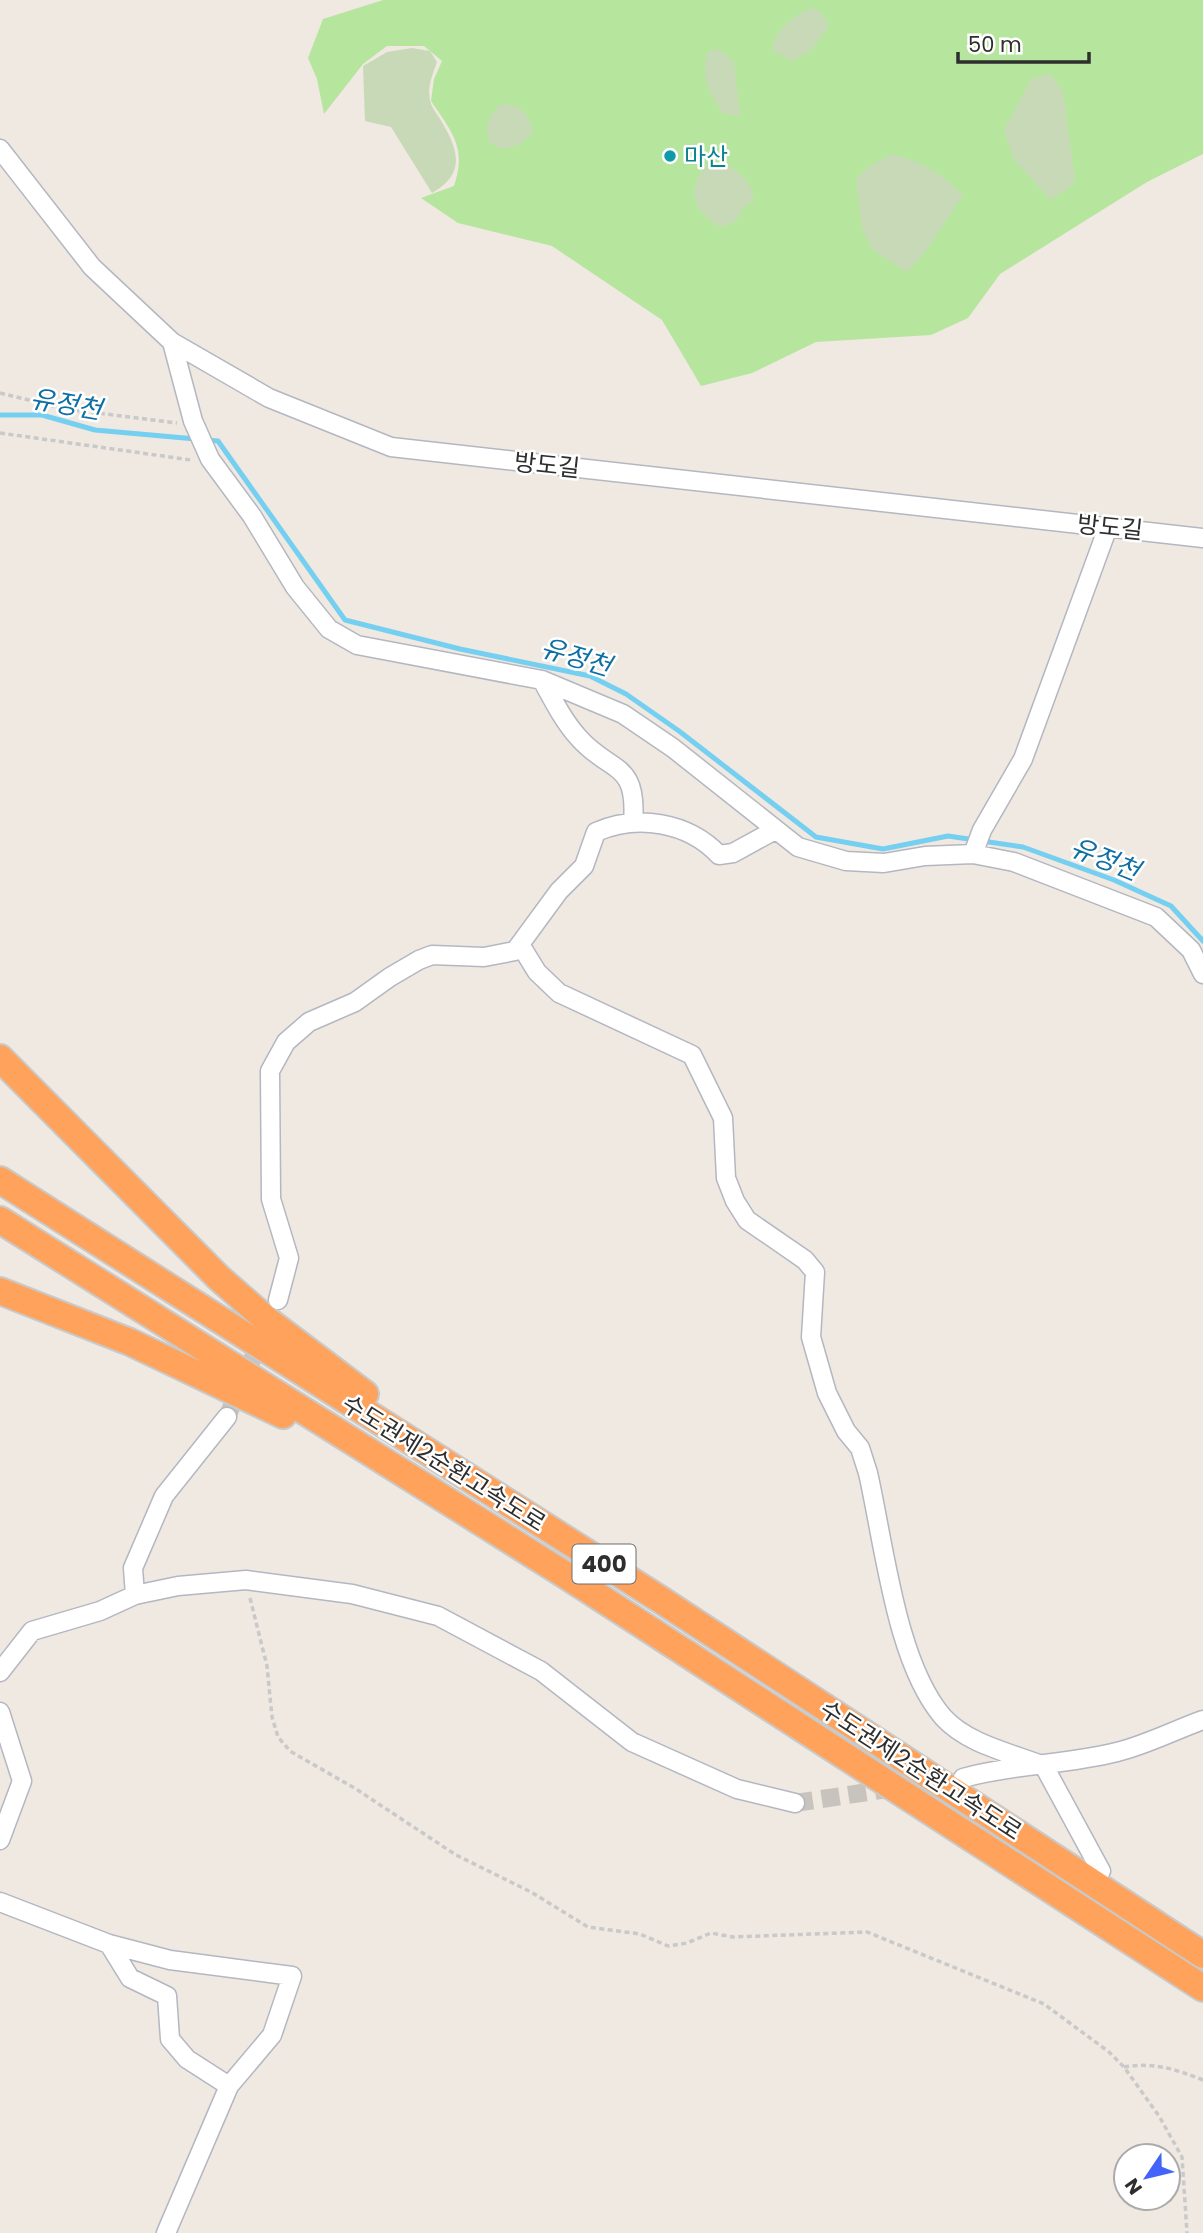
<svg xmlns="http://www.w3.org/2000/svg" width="1203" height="2233" font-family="Poppins,'Noto Sans KR',sans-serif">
<rect width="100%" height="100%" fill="#efe9e1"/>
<path fill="#b6e59e" d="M383,0H1203V154L1147,182L1000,274L968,318L931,335L816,342L752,373L701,386L662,320L552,246L458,223L421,198L454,186C467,148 452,132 431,101L434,79L442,61L424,46H387L363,64L324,114L317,79L308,58L323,19Z"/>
<path fill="#c8d9b8" d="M811,8L821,12L829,26L812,49L793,61L772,50C774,31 794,15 811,8Z
M412,48L430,51L437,62C433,74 427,86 430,100C431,108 439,116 443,124C460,153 464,175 432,193L391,127L365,121L363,66L387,52Z
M718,49L734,62L740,116L724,114C709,94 700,76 708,52Z
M1051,74L1063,92L1075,179L1070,187L1051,200L1014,160L1004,130L1031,79Z
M501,104L515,105L526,114L533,129C527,144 515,146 501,149L490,143C484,125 487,117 501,104Z
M892,154C922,162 941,173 963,195L923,255L906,272L872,249L862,228L856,180L868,167Z
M726,164C740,173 752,182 754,200L744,207L735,222L720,227C694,210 684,192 706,166Z"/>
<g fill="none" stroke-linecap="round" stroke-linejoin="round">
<path stroke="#75cff0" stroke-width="5" d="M0,415H42L95,430L218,441L345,620L460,649L590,676L626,694L679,731L816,837L883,849L948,836L1023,847L1114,880L1171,906L1203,941"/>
<path stroke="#c8c4bd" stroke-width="18" stroke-dasharray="18 9" stroke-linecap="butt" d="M227,1417L263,1335
M795,1803L941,1781"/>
<defs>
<path id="minor" d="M0,149L92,267L172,342L269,398L391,447L1203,538
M172,342L193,421L210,459L252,516L295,587L329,629L357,645L542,680L623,714L673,748L798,847L846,861L884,863L925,856L973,854L1014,862L1156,917L1191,950L1203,974
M542,680C553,700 563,720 578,737C610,774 638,760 633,823
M973,854L982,830L1023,759L1108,527
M521,946L537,972L559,993L692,1055L723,1118L726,1178L735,1201L747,1220L805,1260L815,1272L811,1337L827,1393L846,1431L860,1448L868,1473C884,1543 896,1663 943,1717C967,1744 1011,1753 1044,1766L1101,1871
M278,1300L289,1258L271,1199L270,1071L286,1042L309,1022L355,1002L390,977L419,960L432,955L484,957L515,951L559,891L584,866L596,832C637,814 688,822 719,855L733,853L775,830
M135,1595L133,1568L164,1496L227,1417
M0,1672L32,1631L100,1611L135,1595L178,1586L246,1580L352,1594L438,1616L541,1671L632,1742L737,1789L795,1803
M0,1712L22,1781L0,1840
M963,1778C1013,1764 1066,1765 1117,1752C1146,1745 1175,1730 1203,1720
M0,1902L109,1944L130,1978L167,1996L170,2039L187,2059L229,2086L166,2233
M109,1944L170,1960L292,1976L272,2035L229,2086"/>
<path id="highway" d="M0,1058L219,1278L267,1320L365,1394
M0,1180L658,1598L1203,1955
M0,1220L567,1576L1203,1988
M0,1291L130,1342L283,1415"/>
</defs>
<use href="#minor" stroke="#b4b7c1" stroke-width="21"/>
<use href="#highway" stroke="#c9c9c9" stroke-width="30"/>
<path stroke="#c9c9c9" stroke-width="3.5" stroke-dasharray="5 3.5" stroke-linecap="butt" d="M0,393L66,409L177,423
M0,433L191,460
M250,1598L267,1666L272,1717L278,1737L290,1751L356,1789L456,1855L531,1892L588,1927L640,1934L668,1946L687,1943L711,1933L733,1937L867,1932L1044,2004L1109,2052L1124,2067L1159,2116L1182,2157L1187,2233
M1124,2067C1154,2062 1175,2069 1203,2080"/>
<use href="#minor" stroke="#fff" stroke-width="18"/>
<use href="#highway" stroke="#ffa35c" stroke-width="26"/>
</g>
<circle fill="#0f9aa8" stroke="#fff" stroke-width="2.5" cx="670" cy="156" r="7"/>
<g text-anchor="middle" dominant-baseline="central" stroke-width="5" stroke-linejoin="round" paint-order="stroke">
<rect fill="#fff" stroke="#6d6d6d" stroke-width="2" x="572.5" y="1544.5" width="63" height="39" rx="5"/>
<g font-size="23" font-weight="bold" fill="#2e2e2e">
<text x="604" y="1564">400</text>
</g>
<g font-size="24" fill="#0d838f" stroke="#fff" text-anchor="start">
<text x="684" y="156">마산</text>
</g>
<g font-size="24" fill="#2e2e2e" stroke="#fff">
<text transform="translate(547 465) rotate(6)">방도길</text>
<text transform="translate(1110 527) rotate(6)">방도길</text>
<text transform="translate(444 1463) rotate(32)">수도권제2순환고속도로</text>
<text transform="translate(921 1770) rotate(33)">수도권제2순환고속도로</text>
</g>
<g font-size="26" font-style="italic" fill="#0d6fa3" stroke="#fff">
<text transform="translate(66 404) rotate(10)">유정천</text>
<text transform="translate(576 657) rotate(17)">유정천</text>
<text transform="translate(1105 859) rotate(22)">유정천</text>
</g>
</g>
<g transform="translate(1147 2177) rotate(235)"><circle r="33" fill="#ffffff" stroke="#ababab" stroke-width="2"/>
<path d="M0-5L12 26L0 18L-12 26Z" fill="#4264fb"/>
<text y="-10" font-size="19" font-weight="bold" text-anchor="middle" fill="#2e2e2e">N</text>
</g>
<path d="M958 52v10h131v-10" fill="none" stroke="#2e2e2e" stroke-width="3.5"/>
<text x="968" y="52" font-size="21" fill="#2e2e2e" stroke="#ffffff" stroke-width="5" paint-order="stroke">50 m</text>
</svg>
